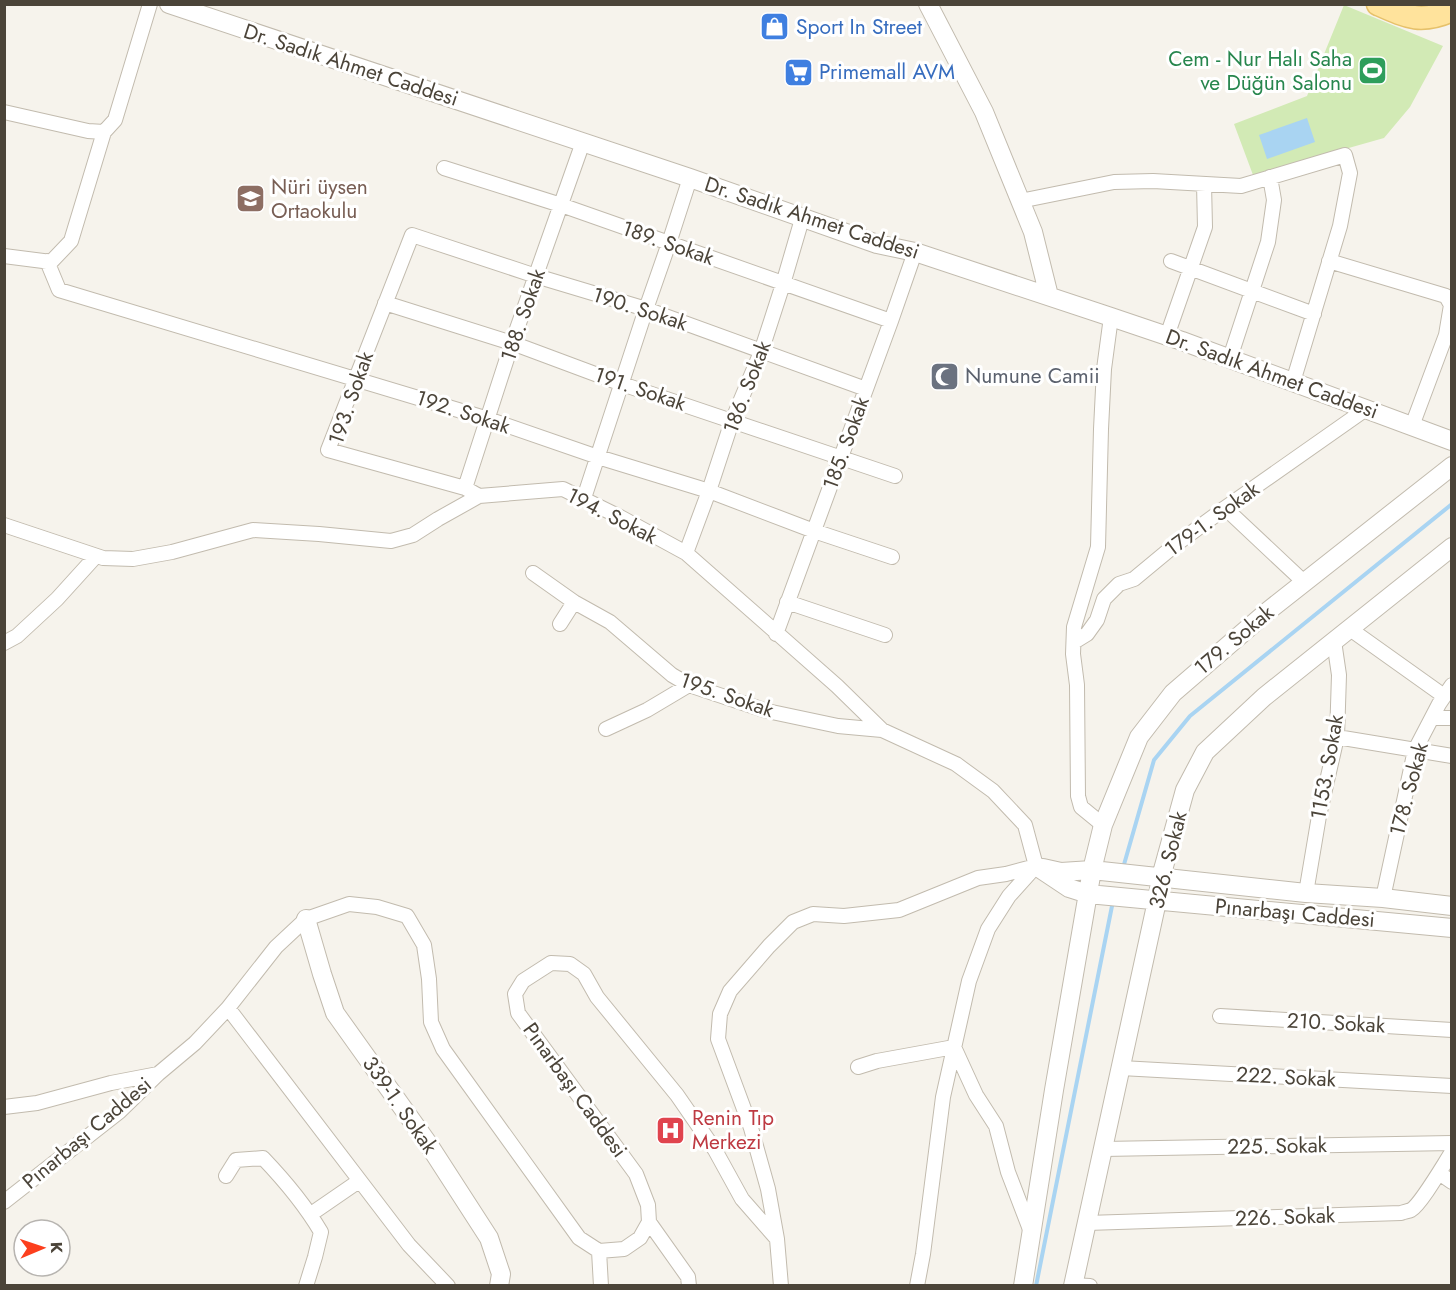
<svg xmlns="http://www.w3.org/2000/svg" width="1456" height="1290" font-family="Jost,sans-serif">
<rect width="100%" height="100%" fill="#f6f3ec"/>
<path fill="#d2eab5" d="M1344,5L1443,46L1410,107L1384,138L1253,175L1234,124L1307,96Z"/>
<path fill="#a9d4f2" d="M1307,118L1315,142L1267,159L1259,135Z"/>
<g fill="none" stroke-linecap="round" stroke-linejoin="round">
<path stroke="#a9d4f2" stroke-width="4" d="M1123,868L1154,760L1190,716L1452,504
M1036,1286L1113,901"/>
<defs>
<path id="minor" d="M4,112L88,131L104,132L115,120L150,4
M444,168L561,205L891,321
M1020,201L1114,182L1153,181L1241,186L1345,155L1350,173L1340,226L1293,382
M4,256L51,262L71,241L104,132
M47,261L59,290L488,419L598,457L709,491L814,531L892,557
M1171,261L1314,314
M1329,261L1446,296L1451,305L1446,335L1412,426
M385,303L512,343L622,384L895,476
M1167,336L1205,227L1204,184
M1230,358L1268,242L1274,200L1270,177
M465,488L512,343L583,142
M479,496L465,488L328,450L412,235L536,276L646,309L866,389
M584,498L646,309L669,243L690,178
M1225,508L1305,583
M4,525L103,558L133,559L172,552L253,530L319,534L391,541L413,535L438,519L479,496L563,489L620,517L686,553L837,686L882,730L956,764L993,791L1025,825L1036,866
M686,553L709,491L732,421L761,352L783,284L802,219
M533,573L574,602L610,622L672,675L689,685L767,711L838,726L882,730
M787,602L885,635
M560,624L574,602
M1350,629L1444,696
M776,634L891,321L915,252
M1074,642L1087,634L1097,620L1104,599L1119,584L1134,579L1175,545L1225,508L1366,409
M4,643L17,636L57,599L96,556
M1432,718H1452
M606,729L647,710L689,685
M1337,737L1452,756
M1103,825L1081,807L1078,796L1077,685L1073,654L1074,627L1098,547L1101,429L1104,369L1111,317
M1306,893L1319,816L1337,737L1339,675L1334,641
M1383,898L1415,750L1439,704L1452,685
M228,1008L409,1245L448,1286
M1220,1016L1452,1030
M858,1067L877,1061L954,1047L976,1095L996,1126L1008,1172L1031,1232
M1121,1068L1452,1086
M4,1107L37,1103L111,1083L158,1074
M1103,1149L1452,1143
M1439,1173L1452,1182
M226,1176L236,1160L263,1158C285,1181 305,1205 321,1232L315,1257L306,1286
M4,1202L119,1112L158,1074L195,1043L228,1008L276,947L306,919L349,904L377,907L407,916L424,945L429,979L431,1022L443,1049L579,1238L599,1251L624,1249L640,1238L649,1222L648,1205L636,1174L518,1013L515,994L523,981L551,963L570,964L584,974L597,997L677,1095L715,1150L742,1199L777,1239L768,1189L751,1128L718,1039L720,1014L730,991L769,946L793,922L813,914L844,916L899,910L978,878L1006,874L1036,866
M311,1214L359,1181
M649,1222L688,1277L689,1286
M1087,1223L1401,1213C1403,1212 1409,1211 1411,1210C1421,1204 1444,1164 1452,1152
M777,1239L781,1286
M599,1251L601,1286
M1073,1285L1090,1286
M917,1286L923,1254L943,1097L969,981L988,929L1009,896L1036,866"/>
<path id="tertiary" d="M169,4L690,178L877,244L915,252L1111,317L1182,341L1452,441
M928,4L984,112L1033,232L1049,296
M1036,866L1069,888L1088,894L1452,928
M1043,868L1061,872L1092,870L1306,893L1383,898L1452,906
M306,919L322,974L335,1013L427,1142L489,1238L501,1274L499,1286
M1023,1286L1054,1090L1092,870L1103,825L1139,737L1173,693L1268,611L1452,466
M1073,1286L1157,901L1161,877L1185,790L1205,752L1264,697L1452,547"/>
<path id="primary" d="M1378,4C1407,17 1421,24 1452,10"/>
</defs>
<use href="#minor" stroke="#c2bbae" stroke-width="16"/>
<use href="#tertiary" stroke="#c2bbae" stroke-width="20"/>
<use href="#primary" stroke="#e6c16a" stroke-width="25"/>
<use href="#minor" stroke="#fff" stroke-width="14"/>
<use href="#tertiary" stroke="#fff" stroke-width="18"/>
<use href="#primary" stroke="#ffe39c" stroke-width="22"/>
</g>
<defs>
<symbol id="shop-square" viewBox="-11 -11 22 22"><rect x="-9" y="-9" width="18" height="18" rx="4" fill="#3f7fe0" stroke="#fff"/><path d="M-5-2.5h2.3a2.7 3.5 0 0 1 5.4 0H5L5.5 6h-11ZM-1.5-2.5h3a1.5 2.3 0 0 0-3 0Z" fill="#fff"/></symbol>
<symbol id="stadium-square" viewBox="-11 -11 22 22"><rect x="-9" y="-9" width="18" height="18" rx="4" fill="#2e9e5b" stroke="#fff"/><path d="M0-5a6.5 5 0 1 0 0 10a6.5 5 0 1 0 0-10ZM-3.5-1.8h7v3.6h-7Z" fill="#fff"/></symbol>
<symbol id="supermarket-square" viewBox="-11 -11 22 22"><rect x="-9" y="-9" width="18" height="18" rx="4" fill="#3f7fe0" stroke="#fff"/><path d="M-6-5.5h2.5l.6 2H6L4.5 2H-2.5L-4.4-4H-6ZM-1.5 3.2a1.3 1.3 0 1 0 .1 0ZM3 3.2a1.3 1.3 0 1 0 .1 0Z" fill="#fff"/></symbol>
<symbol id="school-square" viewBox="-11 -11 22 22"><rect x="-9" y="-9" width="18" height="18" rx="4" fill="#8d6e63" stroke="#fff"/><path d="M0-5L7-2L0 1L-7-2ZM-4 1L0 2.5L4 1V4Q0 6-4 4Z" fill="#fff"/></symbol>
<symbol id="mosque-square" viewBox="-11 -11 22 22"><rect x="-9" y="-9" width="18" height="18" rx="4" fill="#6b7280" stroke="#fff"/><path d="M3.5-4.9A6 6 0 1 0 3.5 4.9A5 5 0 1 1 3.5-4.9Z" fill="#fff"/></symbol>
<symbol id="hospital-square" viewBox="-11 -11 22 22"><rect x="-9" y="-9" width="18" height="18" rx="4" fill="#e0444e" stroke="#fff"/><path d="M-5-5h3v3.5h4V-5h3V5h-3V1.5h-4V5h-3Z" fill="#fff"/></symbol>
</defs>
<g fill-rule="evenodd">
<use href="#shop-square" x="758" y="10" width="33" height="33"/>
<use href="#stadium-square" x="1356" y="54" width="33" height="33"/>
<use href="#supermarket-square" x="782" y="56" width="33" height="33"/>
<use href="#school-square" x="234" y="182" width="33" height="33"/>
<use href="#mosque-square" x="928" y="360" width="33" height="33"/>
<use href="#hospital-square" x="654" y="1114" width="33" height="33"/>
</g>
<g text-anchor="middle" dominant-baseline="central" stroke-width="6" stroke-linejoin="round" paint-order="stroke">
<g font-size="21" fill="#366cbe" stroke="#fff" text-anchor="start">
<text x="796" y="27">Sport In Street</text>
<text x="819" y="72">Primemall AVM</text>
</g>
<g font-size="21" fill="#27864d" stroke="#fff" text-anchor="end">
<text x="1352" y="59">Cem - Nur Halı Saha<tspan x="1352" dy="24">ve Düğün Salonu</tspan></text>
</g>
<g font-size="21" fill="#4b4439" stroke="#fff">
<text transform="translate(351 65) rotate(18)">Dr. Sadık Ahmet Caddesi</text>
<text transform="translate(812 218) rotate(18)">Dr. Sadık Ahmet Caddesi</text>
<text transform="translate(668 243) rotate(19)">189. Sokak</text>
<text transform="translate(640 309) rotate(18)">190. Sokak</text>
<text transform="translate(523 315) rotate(-71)">188. Sokak</text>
<text transform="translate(1272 374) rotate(20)">Dr. Sadık Ahmet Caddesi</text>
<text transform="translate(747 387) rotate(-69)">186. Sokak</text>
<text transform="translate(640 389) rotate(19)">191. Sokak</text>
<text transform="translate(351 398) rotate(-71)">193. Sokak</text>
<text transform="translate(463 412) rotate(18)">192. Sokak</text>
<text transform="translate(846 443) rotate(-70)">185. Sokak</text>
<text transform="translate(612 516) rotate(27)">194. Sokak</text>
<text transform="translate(1212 519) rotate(-36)">179-1. Sokak</text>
<text transform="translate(1234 640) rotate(-40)">179. Sokak</text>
<text transform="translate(727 695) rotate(19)">195. Sokak</text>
<text transform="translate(1327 767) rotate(-80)">1153. Sokak</text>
<text transform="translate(1409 789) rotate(-75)">178. Sokak</text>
<text transform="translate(1168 860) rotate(-76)">326. Sokak</text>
<text transform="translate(1295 913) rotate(5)">Pınarbaşı Caddesi</text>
<text transform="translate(1336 1023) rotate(3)">210. Sokak</text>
<text transform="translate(1286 1077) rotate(3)">222. Sokak</text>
<text transform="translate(575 1090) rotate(54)">Pınarbaşı Caddesi</text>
<text transform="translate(400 1105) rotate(55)">339-1. Sokak</text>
<text transform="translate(87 1133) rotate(-40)">Pınarbaşı Caddesi</text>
<text transform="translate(1277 1146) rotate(-1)">225. Sokak</text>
<text transform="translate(1285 1217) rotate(-2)">226. Sokak</text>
</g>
<g font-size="21" fill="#785e54" stroke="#fff" text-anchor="start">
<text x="271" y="187">Nüri üysen<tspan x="271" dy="24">Ortaokulu</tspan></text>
</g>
<g font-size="21" fill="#5b616d" stroke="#fff" text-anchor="start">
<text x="965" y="376">Numune Camii</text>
</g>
<g font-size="21" fill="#be3a42" stroke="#fff" text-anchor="start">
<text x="692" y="1118">Renin Tıp<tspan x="692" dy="24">Merkezi</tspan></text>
</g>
</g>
<rect width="1456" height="1290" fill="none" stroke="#4b4439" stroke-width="12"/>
<g transform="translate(42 1248) rotate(88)"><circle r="28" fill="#ffffff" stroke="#b7b4b0" stroke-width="1.5"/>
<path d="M0-4.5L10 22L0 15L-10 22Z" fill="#fc3f1d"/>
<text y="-9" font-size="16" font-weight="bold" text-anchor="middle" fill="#4b4439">K</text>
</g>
</svg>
